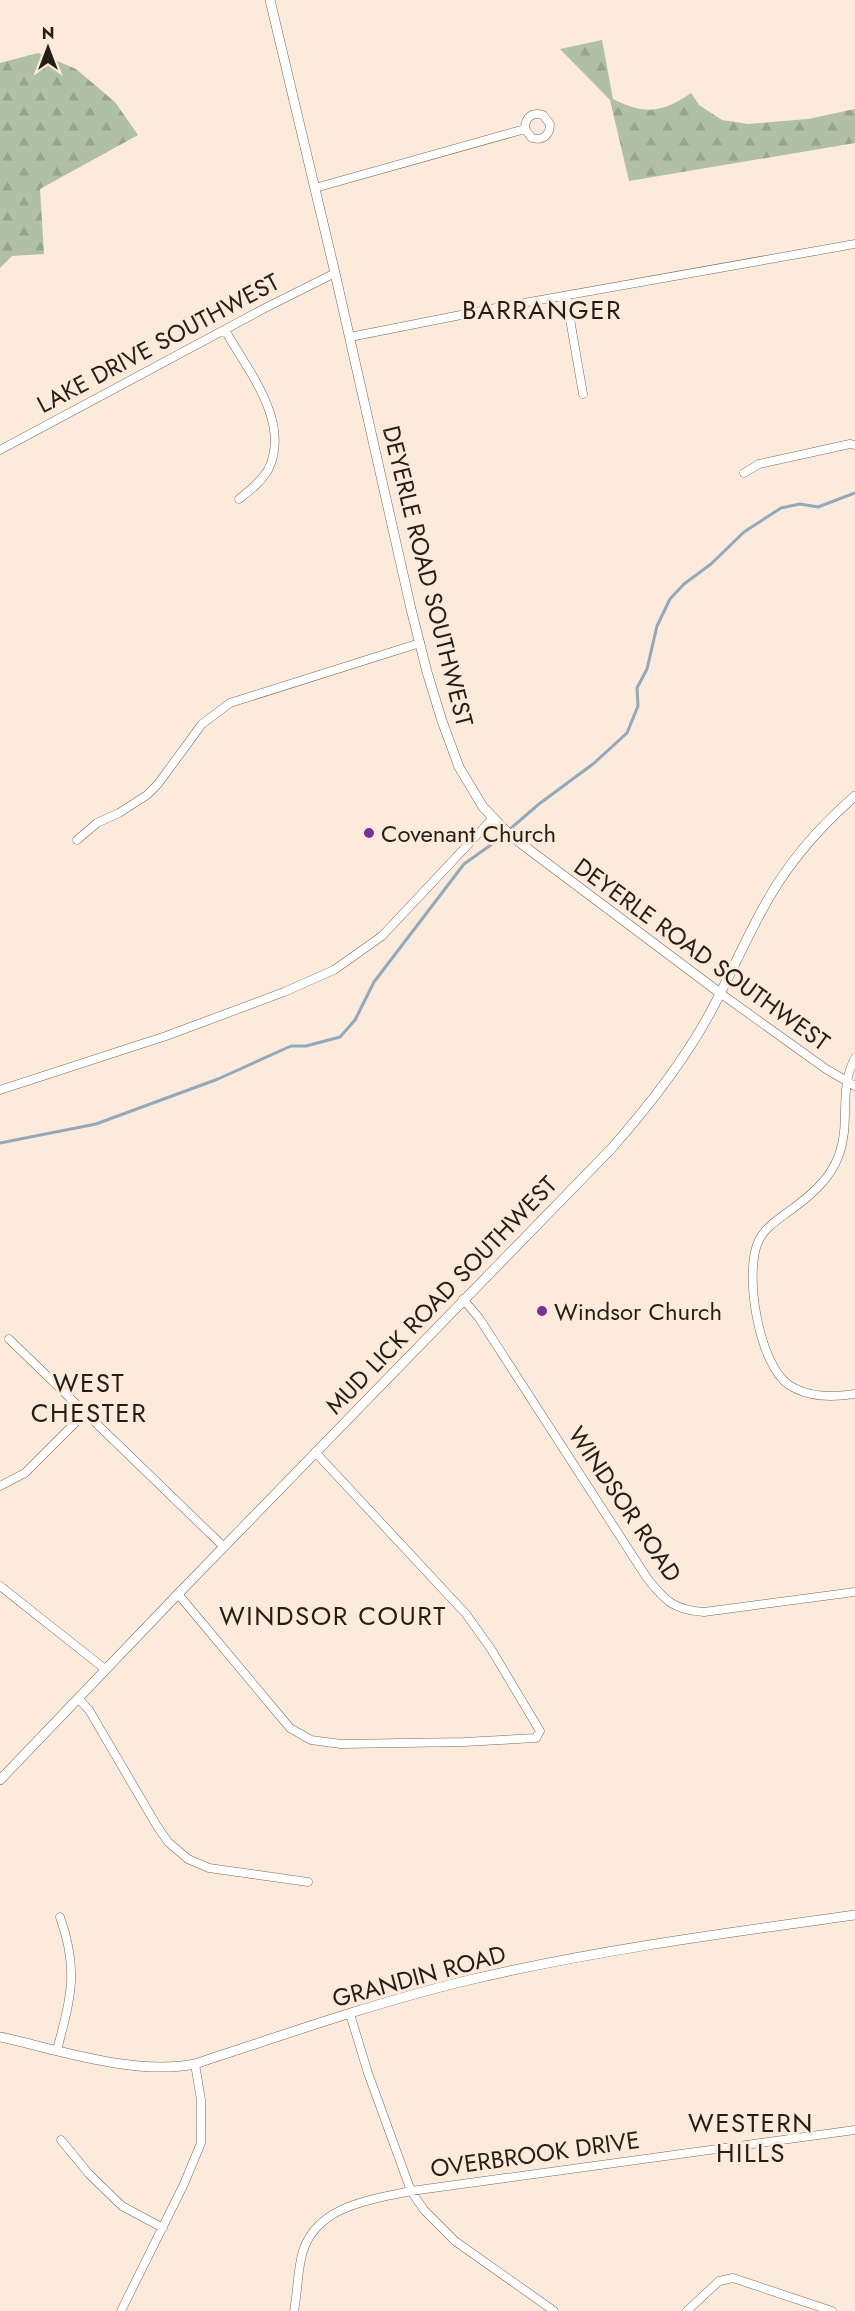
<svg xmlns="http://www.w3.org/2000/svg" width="855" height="2311" font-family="Jost,sans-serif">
<defs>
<pattern id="forest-firs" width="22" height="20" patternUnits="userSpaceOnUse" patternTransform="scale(1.5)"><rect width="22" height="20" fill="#b0c0a5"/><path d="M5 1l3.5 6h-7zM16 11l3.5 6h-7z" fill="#97a58d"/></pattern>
</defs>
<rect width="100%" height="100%" fill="#fceada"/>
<path fill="url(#forest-firs)" d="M602,40L613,99C645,115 662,113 691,93L699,105L722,120L748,124L808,119L855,109V143L629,181L610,100L560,49Z
M38,53L76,69L115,102L138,135L40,189L44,254L12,256L0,268V63Z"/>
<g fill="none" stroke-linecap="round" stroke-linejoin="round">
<path stroke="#8faabe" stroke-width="3" d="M0,1143L96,1124L218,1079L291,1046H306L340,1037L355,1020L374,982L464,864L495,842L539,804L593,764L627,733L638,706L637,688L647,669L657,626L670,599L684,584L711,564L744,532L781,508L800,504L818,507L855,493"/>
<defs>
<path id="minor" d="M315,188L525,129C525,117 532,112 543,115L550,124C550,135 543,141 532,138L525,129
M566,296L583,394
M225,330C247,370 292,422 268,470C261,482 249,491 239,499
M350,337L501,307L855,244
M0,450L267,307L335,273
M744,473L759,464L850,444L855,445
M77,840L97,823L119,813L147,795L158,784L202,724L230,703L420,643
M720,993L826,1069L855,1086
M855,1058C838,1090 851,1122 839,1155C830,1180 809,1197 788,1212C777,1220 765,1228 759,1240C743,1272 759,1365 789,1385C809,1398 833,1397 855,1394
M0,1090L166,1036L284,992L334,970L382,936L492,819
M463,1299L479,1318L647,1578C665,1601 674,1610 704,1612L855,1592
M9,1339L224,1547
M0,1486L25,1473L85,1413
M0,1586L105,1669
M178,1594L290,1728L311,1740L341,1744L464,1742L536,1738L540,1731L491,1649L466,1614L315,1452
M78,1698L89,1710L157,1826L168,1842L188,1859L209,1868L308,1882
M350,2014L368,2073L411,2191L424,2210L455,2241L554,2311
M57,2050C71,1997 79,1970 60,1917
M61,2140L89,2174L122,2206L163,2228
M121,2311L184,2184L201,2143V2100L195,2064
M294,2311C298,2291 297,2271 303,2251C318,2205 371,2200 411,2191L855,2130
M687,2311L719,2281L733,2278L832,2311"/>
<path id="tertiary" d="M270,0L335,273L411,609L427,672L442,721L459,767L483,807L511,836L720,993
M0,1780L178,1594L611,1149C648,1107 683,1063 710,1013C728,980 743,945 761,912C784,868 818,828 855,796
M0,2037C59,2050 136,2076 195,2064C286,2034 377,2002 469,1980C596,1950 726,1933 855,1915"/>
</defs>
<use href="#minor" stroke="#79695b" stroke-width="9"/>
<use href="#tertiary" stroke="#79695b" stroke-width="10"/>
<use href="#minor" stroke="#fff" stroke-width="8"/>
<use href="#tertiary" stroke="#fff" stroke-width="9"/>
</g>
<g fill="#7a2e9f" stroke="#fceada" stroke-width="2">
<circle cx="369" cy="833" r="6"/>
<circle cx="542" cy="1311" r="6"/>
</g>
<g text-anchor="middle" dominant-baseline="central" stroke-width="6" stroke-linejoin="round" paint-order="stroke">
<g font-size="24" fill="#241e18" stroke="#fceada">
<text transform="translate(158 343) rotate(-28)">LAKE DRIVE SOUTHWEST</text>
<text transform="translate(428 576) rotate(76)">DEYERLE ROAD SOUTHWEST</text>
<text transform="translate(702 954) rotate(36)">DEYERLE ROAD SOUTHWEST</text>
<text transform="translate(441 1295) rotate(-46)">MUD LICK ROAD SOUTHWEST</text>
<text transform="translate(625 1504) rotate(56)">WINDSOR ROAD</text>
<text transform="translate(419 1976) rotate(-15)">GRANDIN ROAD</text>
<text transform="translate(535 2154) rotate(-8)">OVERBROOK DRIVE</text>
</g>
<g font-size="24" fill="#241e18" stroke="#fceada" text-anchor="start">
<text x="381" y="833">Covenant Church</text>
<text x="554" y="1311">Windsor Church</text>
</g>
<g font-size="26" letter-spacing="1.5" fill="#241e18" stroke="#fceada">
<text x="542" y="310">BARRANGER</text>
<text x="89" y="1383">WEST<tspan x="89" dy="30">CHESTER</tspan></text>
<text x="333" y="1616">WINDSOR COURT</text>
<text x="751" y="2123">WESTERN<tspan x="751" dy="30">HILLS</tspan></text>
</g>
</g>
<g transform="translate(48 48)" stroke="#fceada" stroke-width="4.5" paint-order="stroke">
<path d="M0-4.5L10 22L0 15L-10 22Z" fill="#241e18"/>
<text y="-9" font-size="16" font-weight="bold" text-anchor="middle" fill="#241e18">N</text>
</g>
</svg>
